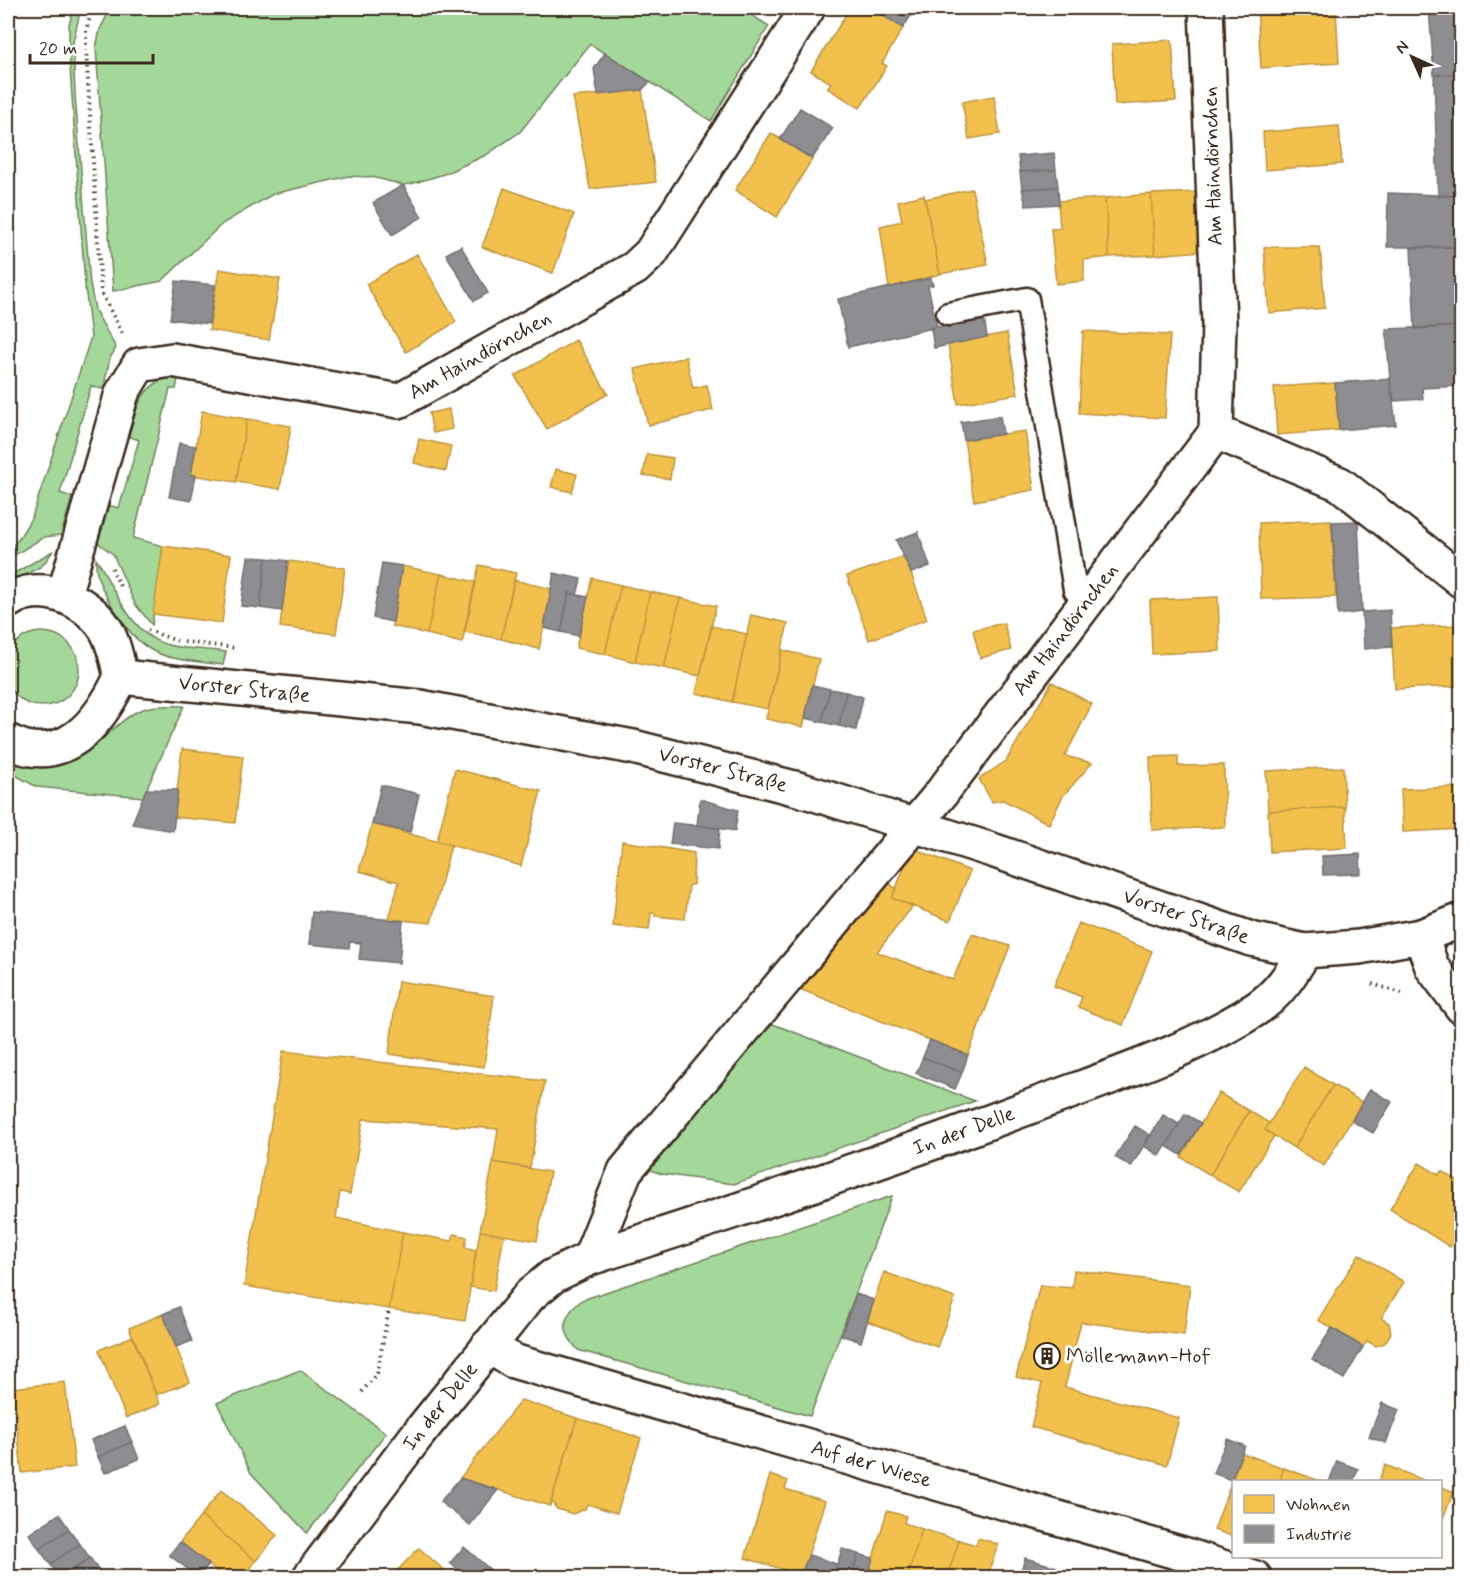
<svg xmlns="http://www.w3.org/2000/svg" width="1469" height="1585" font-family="Mynerve,sans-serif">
<rect width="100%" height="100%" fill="#fff"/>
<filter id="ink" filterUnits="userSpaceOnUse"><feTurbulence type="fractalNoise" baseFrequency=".0167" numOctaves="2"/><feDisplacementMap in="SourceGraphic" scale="12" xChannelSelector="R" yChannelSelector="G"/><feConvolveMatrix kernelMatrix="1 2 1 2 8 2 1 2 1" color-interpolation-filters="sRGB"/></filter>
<g filter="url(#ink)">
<path fill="#a4d89b" stroke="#70815c" stroke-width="1.5" d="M74,8H81L73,42L75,94L90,284L95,310L116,348L110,358L103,389L91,386L60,493L72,497L61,535L44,537L8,559V550L18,540L32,517L91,337L85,286L69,53V24Z
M111,8H740L769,26L711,121L590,44L520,132L486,155L444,174L411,184L403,185L372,177L349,176L273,194L222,224L162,281L113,291L96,48L100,29Z
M166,378L178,379L176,389H170L133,538L163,546L152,625L135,604L113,554L97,542L108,505L119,508L139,440L128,436C136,411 139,389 166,378Z
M53,551L42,566L8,584V577Z
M96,559C105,571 109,584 117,596C150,653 166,645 226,652L223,665C162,657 146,661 112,606C103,591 95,577 96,559Z
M5 669a37 37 0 1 1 74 0a37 37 0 1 1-74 0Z
M184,706L143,797L37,787L8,771V755C23,758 42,764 58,763C93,760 109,725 138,711C151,704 169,706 184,706Z
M770,1023L975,1101L734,1184L662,1174L647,1169Z
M892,1196L810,1416L578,1350C560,1330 561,1317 582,1300Z
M300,1370L386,1433L307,1533L251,1473L217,1403Z"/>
<path fill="#f2c14e" stroke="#bb9440" stroke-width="1.5" d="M850,8H871L903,28L882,63L887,66L860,108L827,88L831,83L811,71Z
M1257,8H1336L1339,63L1261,68Z
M1172,40L1176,101L1115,105L1112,44Z
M642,90L656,182L590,189L573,97Z
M994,96L1000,134L969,139L962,102Z
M1339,126L1342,164L1265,170L1263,132Z
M771,133L812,159L777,217L735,190Z
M504,188L574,214L553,273L482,247Z
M972,189L988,265L940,274L925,199Z
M1199,192L1202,251L1155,255L1151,194Z
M1151,194L1155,255L1109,257L1105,198Z
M924,195L940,274L889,288L880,226L902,221L898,201Z
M1105,198L1109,257L1084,260V281L1056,284L1051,229L1060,228L1058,201Z
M1264,247H1320L1325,308L1269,313Z
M417,254L456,322L406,352L366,284Z
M219,269L280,279L269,340L209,330Z
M1083,331L1170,335L1165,418L1079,413Z
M1007,333L1018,394L958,404L948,344Z
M576,340L608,394L547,429L515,376Z
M686,357L693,388L707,385L713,410L648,425L635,369Z
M1335,383L1339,430L1277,435L1274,387Z
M449,409L452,429L433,433L429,413Z
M202,411L247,419L236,482L191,475Z
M247,419L291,426L280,489L236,482Z
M1025,431L1034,490L974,501L964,440Z
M419,439L451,446L446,471L414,463Z
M647,454L673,458L670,479L643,475Z
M556,469L577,474L572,492L551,487Z
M1331,520L1336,597L1261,599L1259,523Z
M163,546L231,555L222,623L153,614Z
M905,556L927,619L869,640L847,576Z
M288,561L345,568L336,634L280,627Z
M479,565L516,573L501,639L464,632Z
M402,566L441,574L427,634L392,626Z
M441,574L476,582L462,643L427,634Z
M592,578L621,585L605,654L576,648Z
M514,580L552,589L539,649L501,639Z
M621,585L650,592L635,662L605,654Z
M650,592L680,598L664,668L635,662Z
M1218,597L1220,651L1152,654L1150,600Z
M680,598L716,606L700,676L664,668Z
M751,615L788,623L768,709L732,702Z
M1004,623L1011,650L980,658L973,630Z
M1459,625L1462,686L1395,689L1391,628Z
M712,626L747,634L732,702L696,693Z
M782,650L819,659L803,727L766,719Z
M1052,682L1092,704L1065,756L1092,763L1063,796L1049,824L1003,800L992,802L979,779L1006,761Z
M182,749L243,756L235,823L174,817Z
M1178,756V766L1224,765L1225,827L1152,830L1150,757Z
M1343,767L1345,807L1268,811L1266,771Z
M455,769L541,791L521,866L437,841Z
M1462,787V829L1403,832L1401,789Z
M1345,807L1347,848L1270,852L1268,811Z
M372,824L451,845L431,923L389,919L399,882L359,871Z
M622,841L694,853L693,885H689L685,919L655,916V913H651L649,930L613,926Z
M912,848L970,871L950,921L892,898Z
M887,881L896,889L892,898L913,906L877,952L953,980L972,934L1010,946L968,1055L799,989Z
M1079,923L1152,951L1123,1025L1078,1007L1082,997L1054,986Z
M398,981L494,996L484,1067L389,1054Z
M283,1051L545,1081L530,1168L493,1162L498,1129L363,1119L350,1194L340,1192L336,1218L403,1232L389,1309L244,1286Z
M1304,1067L1333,1085L1294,1148L1265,1130Z
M1333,1085L1362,1102L1324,1166L1294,1148Z
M1219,1093L1249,1111L1210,1175L1181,1157Z
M1249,1111L1269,1123L1265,1130L1274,1136L1239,1192L1210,1175Z
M493,1162L550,1172L537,1241L480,1231Z
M1419,1163L1439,1175L1441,1171L1462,1183V1229L1450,1247L1390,1209Z
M480,1231L504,1235L494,1291L470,1287Z
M403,1232L452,1241L454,1234L467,1237L465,1247L476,1250L465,1321L389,1309Z
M1359,1254L1404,1282L1381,1318L1389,1323L1391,1333L1385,1343L1376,1346L1367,1341L1363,1347L1318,1320Z
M1074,1270L1190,1285L1184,1335L1081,1322L1065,1387L1179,1418L1167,1465L1031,1427L1042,1383L1016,1377L1040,1285L1072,1288Z
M884,1272L955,1298L937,1347L867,1321Z
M163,1314L190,1382L156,1395L129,1328Z
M133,1336L160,1404L126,1418L99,1350Z
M65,1382L75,1467L22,1473L13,1388Z
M521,1400L577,1418L550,1506L460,1478Z
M577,1418L641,1438L617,1513L587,1504L585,1509L573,1514L557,1509L551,1501Z
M1242,1453L1284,1468L1279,1482H1234V1537L1214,1530Z
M1385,1465L1428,1482H1378Z
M1284,1468L1323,1482H1279Z
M770,1475L788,1481L785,1489L825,1501L802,1575L745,1558Z
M1440,1486L1454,1492L1440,1525Z
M221,1490L277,1535L256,1561L201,1516Z
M887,1511L906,1516L904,1523L922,1529L907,1578H867Z
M201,1516L256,1561L243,1578H225L180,1542Z
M922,1529L959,1540L947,1578H907Z
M978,1538L998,1544L987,1578H947L959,1540L976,1545Z
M419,1548L453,1578H390Z"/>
<path fill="#8d8d92" stroke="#746f6f" stroke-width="1.5" d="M871,8H916L903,28Z
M1429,8H1462V73L1434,75Z
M605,53L650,82L642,90L598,95L594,69Z
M1462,73V196H1438L1434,75Z
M800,108L833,128L812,159L780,139Z
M1054,153L1056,170L1020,172L1018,156Z
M1056,170L1058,187L1022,189L1020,172Z
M403,185L422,217L392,235L373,203Z
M1058,187L1059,204L1026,206L1022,189Z
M1388,193L1462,196V247H1387Z
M461,246L488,293L474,301L446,254Z
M1462,247V326L1415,329L1411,248Z
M931,278L933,285L928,286L937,327L848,347L838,299Z
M176,281L215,285L209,324L170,319Z
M984,318L987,337L934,348L931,328Z
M1462,326V386L1422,388L1423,399L1394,401L1393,393H1391L1386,329Z
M1390,379L1396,425L1339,430L1335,383Z
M1000,416L1003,434L964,440L961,422Z
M179,443L196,446L191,475H196L191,501L169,497Z
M1358,521L1362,612L1338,615L1332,522Z
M918,532L930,566L911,573L896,540Z
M248,557L266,558L260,608L241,606Z
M266,558L288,561L282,611L260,608Z
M382,563L402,566L393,622L373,618Z
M554,573L581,579L577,595L569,593L561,632L544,628Z
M569,593L588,597L579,636L561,632Z
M1390,610L1392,647L1364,649L1362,612Z
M812,685L830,689L822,722L805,718Z
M830,689L846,692L839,726L822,722Z
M846,692L863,697L856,730L839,726Z
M381,785L419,794L410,832L372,824Z
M146,789L178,790L173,831L132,824Z
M700,799L738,810L735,831L697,825Z
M673,823L720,828L718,849L670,844Z
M1360,854L1361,874L1323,875L1322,856Z
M312,912L403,921L399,963L359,959L361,943L350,942L349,948L309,944Z
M930,1040L968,1055L962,1073L923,1057Z
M923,1057L962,1073L955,1089L916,1073Z
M1370,1089L1392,1102L1373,1133L1352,1121Z
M1185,1114L1201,1123L1181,1155L1166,1146Z
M1163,1115L1179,1124L1160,1156L1144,1146Z
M1135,1126L1150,1135L1131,1167L1115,1157Z
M856,1294L874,1300L861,1342L841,1335Z
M179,1307L192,1341L176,1347L163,1314Z
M1332,1328L1363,1347L1344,1379L1312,1359Z
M1382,1403L1399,1410L1386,1443L1369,1437Z
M125,1426L132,1442L98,1457L91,1440Z
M1227,1439L1245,1446L1231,1480L1213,1473Z
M132,1442L139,1459L105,1473L98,1457Z
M1337,1461L1358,1469L1353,1482H1329Z
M460,1478L498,1490L470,1525L440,1502Z
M59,1514L69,1529L39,1549L29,1534Z
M69,1529L80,1544L50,1564L39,1549Z
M180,1542L209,1564L198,1577L169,1555Z
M80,1544L90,1558L60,1578L50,1564Z
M464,1547L500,1578H467L450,1563Z
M842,1549L858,1554L851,1578H833Z
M858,1554L873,1558L867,1578H851Z
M809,1555L837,1564L833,1578H799Z
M90,1558L105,1578H63Z
M1025,1558L1057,1567L1054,1578H1019Z"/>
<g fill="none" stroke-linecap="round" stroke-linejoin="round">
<defs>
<path id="lane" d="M948,314L1027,299L1075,590L1088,601"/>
<g id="street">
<path d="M1216,432L1340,484L1462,581"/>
<path id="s1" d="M64,595L122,393L139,365L172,360L399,401L635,268L651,253L808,8"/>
<path d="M1421,936L1432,967L1462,1007"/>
<path id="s2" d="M590,1258L625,1171L940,795L1216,432L1219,323L1206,8"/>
<path id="s3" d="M488,1346L513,1361L1183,1554L1255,1578"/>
</g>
<g id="secondary">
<path d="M8,601C40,579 86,599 105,628C114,642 117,661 121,677C100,722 63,770 8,741"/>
<path id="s4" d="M121,677L420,707L633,747L802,790L995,851L1251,939L1305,951L1359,947L1421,936L1462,920"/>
<path id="s5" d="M309,1578L415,1438L530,1295L553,1276L590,1258C741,1210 892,1159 1040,1103C1112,1076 1191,1051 1256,1009C1279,994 1291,974 1305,951"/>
</g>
</defs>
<use href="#lane" stroke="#3b2a1e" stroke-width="27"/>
<use href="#street" stroke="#3b2a1e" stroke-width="38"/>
<use href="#secondary" stroke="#3b2a1e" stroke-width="38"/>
<path stroke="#3b2a1e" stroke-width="4" stroke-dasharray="1.5 4.5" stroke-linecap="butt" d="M93,8L86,30V48L101,292L122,333
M112,568L120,586
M148,630L177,641
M184,642L236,648
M1372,984L1402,993
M362,1392L377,1373L389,1309"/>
<use href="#lane" stroke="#fff" stroke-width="22"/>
<use href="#street" stroke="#fff" stroke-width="33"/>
<use href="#secondary" stroke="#fff" stroke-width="33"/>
</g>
</g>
<defs>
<symbol id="building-ring" viewBox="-11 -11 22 22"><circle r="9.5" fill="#fff" stroke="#3b2a1e" stroke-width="1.5"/><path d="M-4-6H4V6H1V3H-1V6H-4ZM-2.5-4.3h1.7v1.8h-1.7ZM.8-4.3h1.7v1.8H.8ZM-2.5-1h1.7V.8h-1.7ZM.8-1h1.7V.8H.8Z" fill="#3b2a1e"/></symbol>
</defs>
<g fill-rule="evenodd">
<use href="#building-ring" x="1032" y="1341" width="30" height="30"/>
</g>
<g text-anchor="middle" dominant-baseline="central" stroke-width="6" stroke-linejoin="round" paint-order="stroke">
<g font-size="21" fill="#3b2a1e" stroke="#fff">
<text transform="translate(1213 166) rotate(-92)">Am Haindörnchen</text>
<text stroke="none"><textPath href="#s1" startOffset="600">Am Haindörnchen</textPath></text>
<text stroke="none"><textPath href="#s2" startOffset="792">Am Haindörnchen</textPath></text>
<text stroke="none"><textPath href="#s4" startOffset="124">Vorster Straße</textPath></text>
<text stroke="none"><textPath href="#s4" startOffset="610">Vorster Straße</textPath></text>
<text stroke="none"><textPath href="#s4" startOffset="1096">Vorster Straße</textPath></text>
<text stroke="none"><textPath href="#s5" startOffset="825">In der Delle</textPath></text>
<text stroke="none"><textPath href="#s5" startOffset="216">In der Delle</textPath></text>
<text stroke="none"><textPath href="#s3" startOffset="402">Auf der Wiese</textPath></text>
</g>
<g font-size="21" fill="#3b2a1e" stroke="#fff" text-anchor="start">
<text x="1066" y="1356">Möllemann-Hof</text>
</g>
</g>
<rect width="1469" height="1585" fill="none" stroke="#fff" stroke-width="30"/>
<rect x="15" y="15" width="1439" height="1555" fill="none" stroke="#3b2a1e" stroke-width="2" filter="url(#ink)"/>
<rect x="1232" y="1480" width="210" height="78" fill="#ffffff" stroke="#b1aaa5" stroke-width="1.5"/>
<rect x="1244" y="1495" width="30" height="18" fill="#f2c14e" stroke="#b1aaa5" stroke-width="1.5"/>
<text x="1286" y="1510" font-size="18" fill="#3b2a1e">Wohnen</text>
<rect x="1244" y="1525" width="30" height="18" fill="#8d8d92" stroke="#b1aaa5" stroke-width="1.5"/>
<text x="1286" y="1540" font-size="18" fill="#3b2a1e">Industrie</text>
<g transform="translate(1412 57) rotate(315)" stroke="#ffffff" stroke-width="4.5" paint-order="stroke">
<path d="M0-4.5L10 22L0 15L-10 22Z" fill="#3b2a1e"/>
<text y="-9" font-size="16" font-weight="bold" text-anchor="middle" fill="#3b2a1e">N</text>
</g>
<path d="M30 54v9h123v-9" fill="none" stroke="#3b2a1e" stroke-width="3"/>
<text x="39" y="54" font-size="18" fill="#3b2a1e" stroke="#ffffff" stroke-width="4.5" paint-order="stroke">20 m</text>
</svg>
